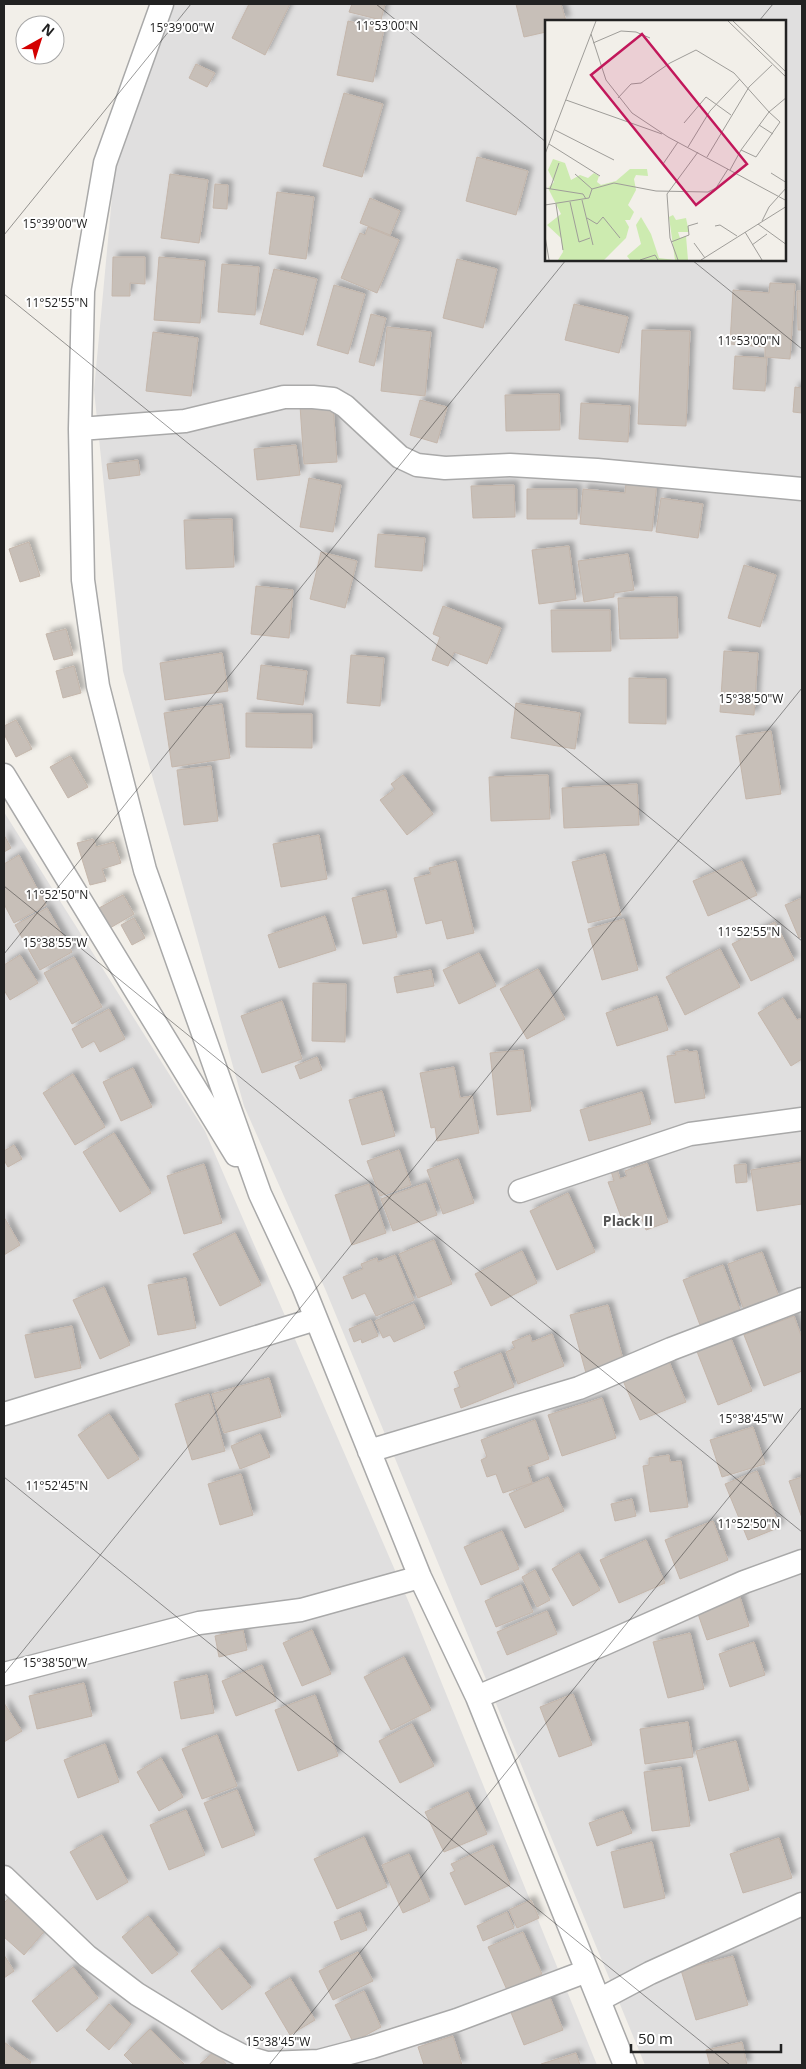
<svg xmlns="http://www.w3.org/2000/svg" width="806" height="2069" font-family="'Open Sans',sans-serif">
<defs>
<filter id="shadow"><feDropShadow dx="4.5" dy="-4.5" stdDeviation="2.5" flood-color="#0004"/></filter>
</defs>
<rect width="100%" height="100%" fill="#f2efe9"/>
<path fill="#e0dfdf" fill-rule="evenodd" d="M174,4H802V2065H645L326,1291L244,1106L123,671L94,390L115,165ZM546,21H785V260H546Z
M4,812L205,1131L410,1605L597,2065H4Z"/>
<path fill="#c7bfb8" stroke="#c4b6ab" filter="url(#shadow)" d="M249,4H290L265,55L232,38Z
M352,4H385L381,20L349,12Z
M516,4H561L566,21H546V32L524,37Z
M348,21L384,29L373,82L337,75Z
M196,64L215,73L207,87L189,78Z
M344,93L383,104L362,177L323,166Z
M477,157L528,171L516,215L466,201Z
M170,174L208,180L199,243L161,238Z
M215,184L228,185L227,209L213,208Z
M277,192L314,197L306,259L269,254Z
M370,198L400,211L390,235L360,223Z
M368,227L399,240L377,293L341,278L360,233L365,235Z
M113,257H145V284L130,283V296H112Z
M159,257L205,261L200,323L154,320Z
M457,259L497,269L483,328L443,318Z
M222,264L259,267L255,315L218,312Z
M274,269L317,279L303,335L260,324Z
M770,283L795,284L790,359L765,357V347L730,344L733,290L769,293Z
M334,285L365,294L348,354L317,345Z
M797,291H802V330H798Z
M574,304L628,317L619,353L565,340Z
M371,314L386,318L374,366L359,362Z
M387,327L431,332L425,396L381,391Z
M642,330L690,331L686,426L638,424Z
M153,332L198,338L191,396L146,391Z
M735,356L767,358L765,391L733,389Z
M795,387L802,388V413L793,412Z
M559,394L560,430L506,431L505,395Z
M420,400L447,407L437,443L410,435Z
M581,403L630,406L628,442L579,439Z
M333,405L337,462L304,464L300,406Z
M296,445L300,475L257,480L254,449Z
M138,460L140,475L109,479L107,464Z
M309,478L341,485L333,532L300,527Z
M657,482L652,531L580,524L583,489L625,493L626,483Z
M514,485L515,517L473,518L471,486Z
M527,489H577V519H527Z
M661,498L703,504L698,538L656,532Z
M232,519L234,567L186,569L184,520Z
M378,534L425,538L422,571L375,567Z
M29,542L40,576L20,582L9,549Z
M569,546L576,599L539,604L532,550Z
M321,552L357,561L345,608L310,599Z
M628,554L634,590L614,593V597L584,602L578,561Z
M744,565L776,575L760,627L728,618Z
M256,586L293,590L289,638L251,634Z
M677,597L678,638L620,639L618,598Z
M443,606L501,628L487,664L454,652L448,666L432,660L440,637L433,634Z
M551,610H610L611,651L552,652Z
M66,629L73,655L54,660L46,634Z
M724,651L758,653L754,715L720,712Z
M222,653L228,691L165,700L160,663Z
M351,655L384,658L380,706L347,703Z
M261,665L307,671L303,705L257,699Z
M74,666L81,693L63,698L56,671Z
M629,678L666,679V724L629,723Z
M516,703L580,713L575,749L511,738Z
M222,704L230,758L172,767L164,713Z
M246,713L312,714V748L246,747Z
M16,720L32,749L16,757L4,734V726Z
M771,731L781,794L746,799L736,736Z
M70,756L88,787L68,798L50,767Z
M211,766L218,821L184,825L177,770Z
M403,775L433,814L407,835L380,800L395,789L391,784Z
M548,775L550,819L491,821L489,777Z
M637,784L639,825L564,828L562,788Z
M4,835L11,848L4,852Z
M319,835L327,879L281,887L273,844Z
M93,839L96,847L114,842L121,863L102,869L106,881L90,885L77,843Z
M605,854L621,915L588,923L572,862Z
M19,855L46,905L14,923L4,904V864Z
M456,861L474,933L447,939L442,920L426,924L414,878L431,874L429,868Z
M742,861L757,895L708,916L693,881Z
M386,890L397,937L363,944L352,898Z
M123,895L134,914L110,928L99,908Z
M802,898V936L799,938L785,905Z
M47,908L72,952L40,970L15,925Z
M325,916L336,950L279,968L268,935Z
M134,918L145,938L132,945L121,925Z
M624,919L638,970L602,980L588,929Z
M775,922L794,960L751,981L732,944Z
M720,949L740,987L685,1015L666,977Z
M479,953L496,986L459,1004L443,970Z
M20,955L38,983L10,1000L4,990V965Z
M74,957L102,1007L72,1024L44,973Z
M538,969L565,1019L527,1039L500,989Z
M431,970L434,986L397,993L394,977Z
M313,983L346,984L345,1042L312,1041Z
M657,996L668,1030L617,1046L606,1013Z
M783,998L797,1020L802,1018V1059L791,1066L758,1013Z
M282,1001L302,1059L262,1073L241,1016Z
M109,1009L125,1039L100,1052L94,1041L82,1048L72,1029Z
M523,1050L531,1111L497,1115L490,1053Z
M688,1050V1052L697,1051L705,1098L675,1103L667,1056L676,1055L675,1052Z
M317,1057L322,1070L300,1079L295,1066Z
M454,1067L460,1098L472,1096L479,1133L437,1141L435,1127L431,1128L420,1073Z
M133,1068L152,1107L121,1121L103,1082Z
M73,1074L105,1127L75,1145L43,1093Z
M382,1091L395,1136L362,1145L349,1100Z
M642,1092L651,1124L589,1141L580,1110Z
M114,1133L151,1193L120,1212L83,1152Z
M14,1145L22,1159L8,1167L4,1160V1151Z
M399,1150L411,1185L380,1196L367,1161Z
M458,1159L474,1203L443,1214L427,1170Z
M802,1162V1204L757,1211L751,1170Z
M647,1163L668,1222L646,1230L642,1219L624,1225L608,1182L614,1181L611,1171L617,1169L620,1179L627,1176L625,1171Z
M204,1164L222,1223L184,1234L167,1176Z
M746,1164L747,1182L736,1183L734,1165Z
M426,1183L437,1215L393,1231L381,1199Z
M369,1184L386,1233L352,1245L335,1195Z
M568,1193L595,1252L557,1270L530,1211Z
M4,1217L20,1245L4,1255Z
M235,1233L261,1285L220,1306L193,1254Z
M434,1240L452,1284L418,1298L399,1254Z
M522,1251L537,1283L491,1306L475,1274Z
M762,1252L779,1297L744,1310L728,1264Z
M395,1255L414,1300L376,1316L365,1293L352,1299L343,1277L363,1269L361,1264L377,1258L378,1262Z
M723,1265L740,1310L700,1325L683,1280Z
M186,1278L196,1328L158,1335L148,1285Z
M104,1287L130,1345L100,1359L73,1300Z
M414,1304L425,1328L394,1342L390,1335L383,1338L375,1321Z
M608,1305L624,1363L586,1373L570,1315Z
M794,1316L802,1338V1371L764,1386L744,1335Z
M371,1320L378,1336L362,1343L361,1339L354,1342L349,1329Z
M72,1326L81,1368L35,1378L25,1335Z
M552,1334L564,1366L518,1384L506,1352L515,1348L512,1342L530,1335L532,1342Z
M730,1336L752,1391L718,1405L696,1349Z
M501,1353L514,1387L461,1408L454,1389L460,1387L454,1372Z
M667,1357L686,1402L640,1420L621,1376Z
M269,1378L281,1417L224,1433L212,1394Z
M209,1394L225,1451L192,1460L175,1404Z
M602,1398L616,1438L562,1456L548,1415Z
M109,1414L139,1459L108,1479L78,1435Z
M535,1420L549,1459L527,1467L532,1483L503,1493L496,1474L487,1477L481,1460L487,1457L481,1440Z
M753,1427L765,1464L722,1477L710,1440Z
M260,1434L270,1457L240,1469L231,1446Z
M669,1455L670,1462L681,1461L688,1507L650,1512L643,1466L649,1465V1458Z
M757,1471L780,1527L748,1540L725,1484Z
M241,1474L253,1515L220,1525L208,1484Z
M548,1477L564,1511L525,1528L509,1494Z
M802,1477V1518L789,1481Z
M632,1499L636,1516L615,1521L611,1504Z
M713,1521L728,1560L680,1579L665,1540Z
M502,1531L519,1569L481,1585L464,1547Z
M646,1540L665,1583L619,1603L600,1560Z
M579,1553L600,1590L573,1606L552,1569Z
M535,1570L550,1600L537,1607L522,1577Z
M521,1585L533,1612L496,1627L485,1601Z
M739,1594L749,1626L707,1640L696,1608Z
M547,1611L557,1634L507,1655L497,1632Z
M243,1630L247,1650L219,1657L215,1636Z
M312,1630L331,1674L302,1686L283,1643Z
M690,1633L704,1689L668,1698L653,1642Z
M754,1642L765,1675L730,1687L719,1654Z
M404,1657L431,1710L391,1730L364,1677Z
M262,1665L276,1701L236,1716L222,1681Z
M207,1675L214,1713L181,1719L174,1682Z
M84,1683L92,1716L37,1729L29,1696Z
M573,1694L592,1745L559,1757L540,1707Z
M315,1695L338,1756L298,1771L275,1710Z
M4,1703L22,1731L4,1742Z
M688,1722L693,1757L645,1764L640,1729Z
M412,1724L434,1766L400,1783L379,1741Z
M217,1735L237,1786L202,1799L182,1749Z
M736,1741L749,1790L709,1801L696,1751Z
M105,1744L119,1782L78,1798L64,1760Z
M161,1758L183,1797L159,1811L137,1772Z
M681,1767L690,1826L652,1831L644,1772Z
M237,1790L255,1835L222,1848L204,1803Z
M468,1792L487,1834L444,1852L425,1812Z
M186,1810L205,1855L169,1870L150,1825Z
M623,1811L632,1833L597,1846L589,1823Z
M102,1835L128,1882L97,1900L70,1852Z
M364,1837L387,1887L337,1909L314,1859Z
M779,1838L792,1878L743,1893L730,1854Z
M652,1842L665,1898L624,1908L611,1852Z
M493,1845L510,1885L465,1905L450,1873L455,1871L451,1864Z
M409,1854L430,1901L403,1913L382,1865Z
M12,1895L48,1927L24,1955L4,1937V1903Z
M531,1900L539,1918L517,1928L509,1910Z
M360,1912L367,1930L341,1940L334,1922Z
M507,1912L514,1928L483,1941L477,1926Z
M148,1916L178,1954L152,1974L122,1937Z
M523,1932L542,1974L507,1990L488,1947Z
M219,1948L251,1987L222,2010L191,1971Z
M358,1952L373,1981L333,2000L319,1971Z
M4,1955L14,1971L4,1978Z
M733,1956L748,2005L696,2020L681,1970Z
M73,1967L98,1998L57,2032L32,2001Z
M290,1978L315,2020L290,2035L265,1993Z
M364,1991L381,2027L353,2042L335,2005Z
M549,1995L563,2030L524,2045L510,2010Z
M109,2004L131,2024L109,2050L86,2030Z
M150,2029L185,2065H134L124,2055Z
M453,2036L462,2065H424L418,2047Z
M4,2042L31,2062L29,2065H4Z
M742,2042L747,2065H710L706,2050Z
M215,2051L227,2065H199Z
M576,2053L580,2065H542L541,2064Z"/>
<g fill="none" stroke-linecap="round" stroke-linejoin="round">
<defs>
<path id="minor" d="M162,4L105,163L83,291L80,429L83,580L98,686L145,870L260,1194L303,1286L420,1577L477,1697L625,2065
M80,429L185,421L284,397H313L333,399L345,406L400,457L417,465L445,468L510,465L597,470L802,489
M4,775L236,1155
M520,1191L690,1134L802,1119
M4,1414L316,1319
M369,1451L579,1388L671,1349L802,1299
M4,1674L199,1623L301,1610L420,1577
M477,1697L604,1644L744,1582L802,1561
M4,1877L87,1956L137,1994L212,2040L243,2056L267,2063L319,2061L372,2047L457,2020L587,1971
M599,2000L650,1973L802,1904"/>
</defs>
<use href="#minor" stroke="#a9a9a9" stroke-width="25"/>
<use href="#minor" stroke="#fff" stroke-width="22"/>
</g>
<path fill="none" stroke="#222" stroke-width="1" stroke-opacity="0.45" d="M376,4L546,142M759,21L773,4M4,235L191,4M692,260L802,349M4,294L802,941M4,886L802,1532M4,954L566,260M4,1477L730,2065M4,1674L802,688M269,2065L802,1407"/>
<g text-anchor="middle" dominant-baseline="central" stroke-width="4" stroke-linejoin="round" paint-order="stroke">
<g font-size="14" font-weight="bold" fill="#555" stroke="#fff">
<text x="628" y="1220">Plack II</text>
</g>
</g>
<g transform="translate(545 20)">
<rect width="241" height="241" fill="#f2efe9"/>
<path d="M8,139L20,143L26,160L35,155L43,158L49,153L54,156L52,162L56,165L71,161L85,149H102L103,156L91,155L89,159L91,170L83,185L89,192L85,200H80L84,207L81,218L59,240H13L18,232L16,218L2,205L16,194L3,168L9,162L3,150ZM128,195L131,200L141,198L144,212H133L135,218L141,216L143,240H85L82,236L96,224L91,205L96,197L106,214L114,238L130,240L124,197Z" fill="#cdebb0"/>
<path fill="none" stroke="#9f9d99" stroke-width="1" d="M183,1L242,58M188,1L242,53M46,14L61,60L87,93L123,117L242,181M48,23L76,11L91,12L105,18M73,78L86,64L96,63L125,43L151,30L189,53L224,92L242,77M21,80L117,114M139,103L161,77L186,95M214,105L228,114M10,110L69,140M4,124L55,156M143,127L165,91L195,59M0,134L51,1M162,137L204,67L227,45M118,144L133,122M185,150L196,130L224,92L235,102L211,137L196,130M226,153L242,163M30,154L47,169M0,168L38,174L41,179M5,169L14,143M37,180L48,225M25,182L34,222L45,218M11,184L18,230M0,185L44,178L47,169L69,163L111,171L163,172L171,168L183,149M42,198L52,204L58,197L75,218M217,201L224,187L242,167M213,204L242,225M170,206L175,205L192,216M200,212L217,240M0,216L4,240M126,222L144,215L143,206L153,203M149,223L160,238M207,225L222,214M95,240L110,235L113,240M133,240L125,218L122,174L153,132M156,240L242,186"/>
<path fill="#c2185b" fill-opacity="0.15" stroke="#c2185b" stroke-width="2.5" d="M97,14L202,144L151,185L46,55Z"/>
<rect width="241" height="241" fill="none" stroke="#222" stroke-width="2.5"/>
</g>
<g font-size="12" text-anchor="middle" fill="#222" stroke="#fff" stroke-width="4" stroke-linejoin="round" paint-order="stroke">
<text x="387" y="30">11°53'00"N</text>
<text x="182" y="32">15°39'00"W</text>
<text x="55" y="228">15°39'00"W</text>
<text x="57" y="307">11°52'55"N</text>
<text x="749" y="345">11°53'00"N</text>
<text x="751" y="703">15°38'50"W</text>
<text x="57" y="899">11°52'50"N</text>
<text x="749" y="936">11°52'55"N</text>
<text x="55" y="947">15°38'55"W</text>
<text x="751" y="1423">15°38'45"W</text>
<text x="57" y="1490">11°52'45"N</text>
<text x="749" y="1528">11°52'50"N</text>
<text x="55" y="1667">15°38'50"W</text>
<text x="278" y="2046">15°38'45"W</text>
</g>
<rect width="806" height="2069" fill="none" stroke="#222222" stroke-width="10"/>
<g transform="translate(40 40) rotate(39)"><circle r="24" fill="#ffffff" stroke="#a7a7a7"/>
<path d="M0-4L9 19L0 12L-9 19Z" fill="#d40000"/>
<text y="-8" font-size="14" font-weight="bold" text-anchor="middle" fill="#222222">N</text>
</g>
<path d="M631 2044v8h150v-8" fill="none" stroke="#222222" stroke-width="2.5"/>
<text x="638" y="2044" font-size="15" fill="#222222" stroke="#ffffff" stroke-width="4" paint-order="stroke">50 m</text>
</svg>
